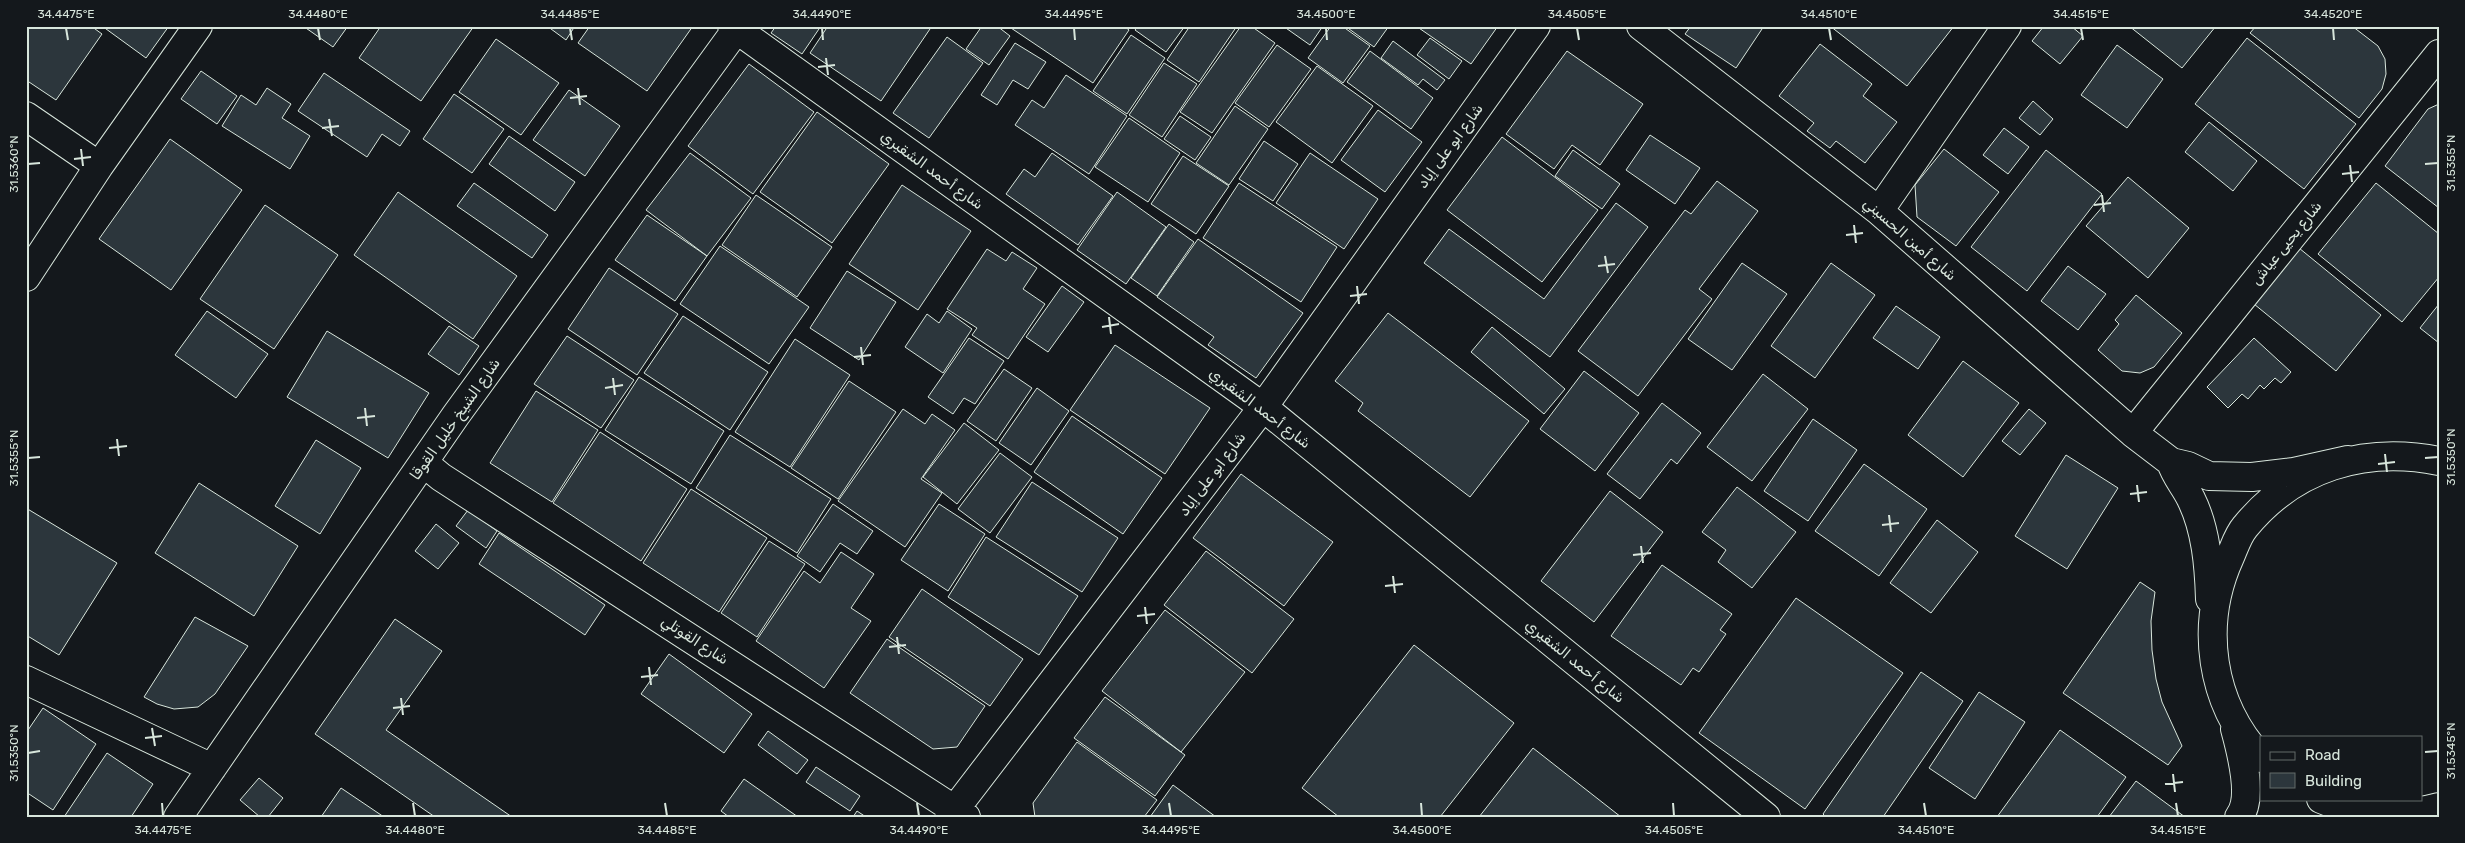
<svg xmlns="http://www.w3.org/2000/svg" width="2465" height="843" font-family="Rubik,Cairo,sans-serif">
<rect width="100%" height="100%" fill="#14181c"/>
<path fill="#2c363c" stroke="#d8e6dc" d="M26,26H91L102,34L56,100L26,80Z
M102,26H169L146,58Z
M303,26H348L333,47Z
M381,26H474L421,101L359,58Z
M547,26H575L566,40Z
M590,26H693L647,91L578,43Z
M776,26H821L802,54L771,33Z
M828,26H932L881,101L810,53Z
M982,26H997L1010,36L989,65L966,49Z
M1012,26H1124L1129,30L1093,83L1011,28Z
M1138,26H1185L1166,52L1135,30Z
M1190,26H1237L1199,82L1167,60Z
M1241,26H1251L1275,43L1212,133L1180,112Z
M1283,26H1323L1310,45Z
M1331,26H1342L1370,46L1343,83L1308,58Z
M1345,26H1389L1374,47Z
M1416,26H1498L1471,64Z
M1691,26H1764L1736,68L1685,34Z
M1830,26H1954L1907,86Z
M2044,26H2071L2083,36L2060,64L2032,41Z
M2129,26H2216L2182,68Z
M2256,26H2352L2378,46L2385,59L2386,74L2382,89L2359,118L2250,33Z
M1131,35L1165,58L1127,114L1093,91Z
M947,37L983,63L929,138L893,113Z
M1430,38L1462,61L1449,79L1417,55Z
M2247,38L2356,124L2304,189L2195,104Z
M496,39L559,83L521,135L459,92Z
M1393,41L1445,80L1437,90L1423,79L1418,85L1381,58Z
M1015,43L1046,62L1028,89L1013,80L997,105L981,95Z
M1820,44L1872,84L1863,96L1897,122L1865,163L1836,141L1830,148L1807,131L1814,123L1779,96Z
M1277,45L1311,69L1269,127L1235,103Z
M2117,45L2163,79L2127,128L2081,95Z
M1370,51L1433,98L1411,129L1347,82Z
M1567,51L1643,104L1600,165L1572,145L1554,169L1506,134Z
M1164,63L1197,84L1162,137L1129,115Z
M749,64L814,112L753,194L688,146Z
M1317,66L1373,106L1332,163L1276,122Z
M201,71L237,96L217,124L181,99Z
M324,73L410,131L400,146L382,134L367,157L298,111Z
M1066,75L1127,116L1089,174L1015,125L1032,100L1044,108Z
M267,88L291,104L282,118L310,136L290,169L222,126L241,95L256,105Z
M569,90L620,126L585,176L533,140Z
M454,94L504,129L472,173L423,139Z
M2033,101L2053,119L2040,135L2019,118Z
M2439,104V208L2385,166L2428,109Z
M1235,106L1268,129L1229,185L1196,163Z
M1378,110L1422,142L1385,192L1341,160Z
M817,112L889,164L832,243L760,192Z
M1180,116L1211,137L1195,160L1164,139Z
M1129,118L1180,153L1148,202L1095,167Z
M2209,122L2257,161L2233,191L2185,152Z
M2004,128L2029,147L2008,174L1983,155Z
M1650,135L1700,168L1675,204L1626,170Z
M509,136L575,182L555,211L489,164Z
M1502,137L1598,210L1542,282L1447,210Z
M170,139L242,190L171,290L99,239Z
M1264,141L1298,164L1273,201L1239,179Z
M1944,149L1999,192L1956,246L1917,217L1915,185Z
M1573,150L1620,184L1602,209L1555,176Z
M2046,150L2102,194L2027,291L1971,247Z
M690,153L751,198L707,256L646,210Z
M1052,153L1113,196L1078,245L1006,194L1024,169L1035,177Z
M1310,153L1378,199L1344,249L1276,203Z
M1183,156L1229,186L1196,234L1151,204Z
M2128,177L2189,228L2148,278L2086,226Z
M1717,181L1758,211L1699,289L1712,299L1638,396L1578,351L1685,210L1691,214Z
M474,183L548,235L532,258L457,206Z
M1239,183L1337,247L1301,302L1203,238Z
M2376,183L2439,234V277L2402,322L2318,254Z
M902,185L971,231L918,310L849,264Z
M398,192L517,276L473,339L354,255Z
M1117,192L1166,227L1126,284L1077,250Z
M756,195L832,247L797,297L722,245Z
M1616,203L1648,227L1550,357L1424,263L1449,229L1544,299Z
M265,205L338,255L274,349L200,299Z
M647,215L707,256L675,301L615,260Z
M1169,224L1194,242L1157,296L1131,278Z
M1198,239L1303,313L1256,378L1208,345L1214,337L1157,297Z
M720,246L809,307L769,364L680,304Z
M2299,248L2381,315L2336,371L2254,304Z
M987,249L1006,261L1012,252L1037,268L1023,289L1045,304L1008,359L972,335L977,328L947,309Z
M1742,263L1787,294L1732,370L1688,339Z
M1831,263L1875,295L1815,378L1771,346Z
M2068,266L2106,294L2078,330L2041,301Z
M609,268L678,314L637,375L568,329Z
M847,271L896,302L859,360L810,328Z
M1062,286L1084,302L1048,352L1026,337Z
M2136,295L2182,333L2154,367L2140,373L2122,371L2098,350L2119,324L2115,320Z
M2439,304V343L2420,328Z
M1896,306L1940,337L1918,369L1873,338Z
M207,311L268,354L236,398L175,355Z
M947,311L972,329L943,373L905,347L927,314L939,323Z
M1388,313L1529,421L1470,497L1358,411L1363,403L1335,381Z
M683,316L768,372L730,430L644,373Z
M449,326L479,346L459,375L428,354Z
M1492,327L1565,389L1544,414L1471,352Z
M327,331L429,393L388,458L287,397Z
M567,336L634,380L601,428L534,384Z
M969,338L1004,361L975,404L964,398L953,414L928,397Z
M2254,338L2291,372L2281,383L2275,378L2264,389L2260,385L2248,399L2242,394L2228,408L2207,387Z
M795,339L850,375L790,467L735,432Z
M1115,345L1210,408L1165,474L1070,410Z
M1963,361L2019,403L1963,477L1908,435Z
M1004,369L1032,388L996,441L967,421Z
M1584,371L1639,413L1595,471L1540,429Z
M1763,374L1808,409L1752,481L1707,447Z
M639,377L724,431L691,484L605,430Z
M849,381L896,412L838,499L791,468Z
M1037,388L1069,411L1031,465L999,443Z
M536,391L598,430L552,502L490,463Z
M1662,403L1701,433L1677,464L1671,459L1640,499L1607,474Z
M903,409L925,424L932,414L955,430L921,479L942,493L905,547L838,501Z
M2029,409L2046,423L2020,455L2002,441Z
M1072,416L1162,478L1123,534L1034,472Z
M1813,419L1857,450L1808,521L1764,491Z
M964,423L999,450L957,504L923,477Z
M600,432L687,489L641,561L553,503Z
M730,435L831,499L797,553L696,488Z
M316,440L361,468L320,534L275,506Z
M1000,453L1032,477L990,533L958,509Z
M2066,455L2118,488L2067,569L2015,536Z
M1864,464L1927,509L1879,576L1815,531Z
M1241,474L1333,542L1284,606L1193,538Z
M1032,482L1118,538L1082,592L996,537Z
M199,483L298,546L254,616L155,553Z
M1737,487L1796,532L1752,588L1718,562L1726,550L1702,532Z
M691,489L767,538L719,612L643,563Z
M1610,491L1663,532L1594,622L1541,581Z
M833,504L873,531L857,554L840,543L820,572L797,556Z
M939,504L985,534L948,591L901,560Z
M26,508L117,563L59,655L26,635Z
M468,510L497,531L486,548L456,526Z
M1937,520L1978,552L1931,613L1890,583Z
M436,524L459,543L438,569L415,551Z
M499,533L605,605L585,635L479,564Z
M986,537L1078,596L1039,655L948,597Z
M769,541L805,564L757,637L721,613Z
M1206,551L1294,619L1252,673L1164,605Z
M841,552L874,574L851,608L871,621L824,688L756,641L804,571L820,583Z
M1662,565L1732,614L1720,630L1726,634L1699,672L1693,668L1681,685L1611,636Z
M2140,582L2155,592L2151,621L2152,650L2156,679L2162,702L2182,746L2168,765L2063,693Z
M922,589L1023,659L990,706L889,637Z
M1796,598L1903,673L1805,809L1699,733Z
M1165,610L1245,672L1181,752L1102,691Z
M195,617L248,646L215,694L198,707L174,709L157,704L144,697Z
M395,619L442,651L386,730L512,817H435L315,734Z
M887,639L985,706L957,747L933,749L850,693Z
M1414,645L1514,723L1440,817H1339L1302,788Z
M669,654L752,714L724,753L641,694Z
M1921,672L1963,701L1883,817H1826L1823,814Z
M1979,692L2025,722L1975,799L1929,768Z
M1105,697L1185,755L1155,796L1074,738Z
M43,708L96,744L53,810L26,792V733Z
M2060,730L2126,777L2097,817H1997Z
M768,731L808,760L797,774L758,745Z
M1077,742L1157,800L1144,817H1035L1033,803Z
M1533,748L1621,817H1479Z
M107,753L153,784L131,817H64Z
M816,767L860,796L850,811L806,782Z
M259,778L283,798L268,817H260L240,800Z
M744,779L798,817H729L721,811Z
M2136,781L2185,817H2109Z
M1173,785L1216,817H1150Z
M341,788L384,817H321Z
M857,811L866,817H853Z"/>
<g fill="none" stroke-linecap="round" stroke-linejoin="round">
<defs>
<path id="street" d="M732,26L1263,407L1766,817
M1641,26L1879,211L2133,433L2171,462L2188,466L2209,476L2252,477L2294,472L2348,460
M26,116L99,166
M1879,211L2007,26
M26,277L99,166L198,26
M2133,433L2439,54
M2171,462C2175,476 2185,486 2191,499C2206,529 2209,566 2210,599
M424,463L441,477L966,817
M26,680L212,768
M2235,729C2241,751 2254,798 2239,817
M2261,758C2210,703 2199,625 2230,557C2234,548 2238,535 2245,527C2294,467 2364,446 2439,461
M2321,799C2359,815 2399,818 2439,807
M178,817L456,415L739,26
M949,817L1263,407L1536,26"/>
</defs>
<use href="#street" stroke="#d8e6dc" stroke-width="30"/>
<use href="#street" stroke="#14181c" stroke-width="28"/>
</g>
<path fill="none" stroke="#d8e6dc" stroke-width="2" d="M66,28L68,40M318,28L320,40M570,28L572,40M822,28L823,40M1074,28L1075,40M1326,28L1327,40M1577,28L1579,40M1829,28L1831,40M2081,28L2083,40M2333,28L2334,40M826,58L828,75M818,67L835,65M578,88L580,105M570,98L587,96M329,119L332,136M322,128L339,126M81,149L83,166M74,159L91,157M28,164L40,163M2425,164L2438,163M2350,165L2352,182M2342,174L2359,172M2102,195L2104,212M2094,205L2111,203M1854,225L1856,243M1846,235L1863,233M1605,256L1608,273M1598,266L1615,264M1357,286L1359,304M1350,296L1367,294M1109,317L1111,334M1102,327L1119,324M861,347L863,365M854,357L871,355M613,378L615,395M605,388L623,385M365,408L367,426M357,418L375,416M117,439L119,456M109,448L127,446M2385,454L2387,472M28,458L40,457M2425,458L2438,457M2378,464L2395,462M2137,485L2139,502M2130,494L2147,492M1889,515L1891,532M1882,525L1899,523M1641,546L1643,563M1633,555L1651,553M1393,576L1395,593M1385,586L1403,584M1145,607L1147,624M1137,616L1155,614M897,637L899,654M889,647L906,645M649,667L651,685M641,677L658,675M401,698L403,715M393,708L410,706M152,728L155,746M145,738L162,736M2425,752L2438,751M28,753L40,751M2173,774L2175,792M2165,784L2183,782M162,803L163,816M413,803L415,816M665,803L667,816M917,803L919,816M1169,803L1171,816M1421,803L1422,816M1673,803L1674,816M1924,803L1926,816M2176,803L2178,816"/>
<g text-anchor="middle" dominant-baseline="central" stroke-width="4" stroke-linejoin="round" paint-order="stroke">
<g font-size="15" fill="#d8e6dc" stroke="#14181c">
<text transform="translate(1450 146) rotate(-54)">شارع ابو على إياد</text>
<text transform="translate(932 170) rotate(36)">شارع أحمد الشقيري</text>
<text transform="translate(1910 239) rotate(41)">شارع أمين الحسيني</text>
<text transform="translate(2286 243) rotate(-51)">شارع يحيى عياش</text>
<text transform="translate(1260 408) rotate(37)">شارع أحمد الشقيري</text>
<text transform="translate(455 419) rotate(-55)">شارع الشيخ خليل القوقا</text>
<text transform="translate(1212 474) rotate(-53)">شارع ابو على إياد</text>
<text transform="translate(695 640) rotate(33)">شارع القوتلي</text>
<text transform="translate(1575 661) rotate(39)">شارع أحمد الشقيري</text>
</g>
</g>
<rect width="2465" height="843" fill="none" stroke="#14181c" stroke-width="55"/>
<rect x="2260" y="736" width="162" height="65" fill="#14181c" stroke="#626a69"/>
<rect x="2270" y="752" width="25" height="8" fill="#14181c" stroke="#626a69"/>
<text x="2305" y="760" font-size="15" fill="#d8e6dc">Road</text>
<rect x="2270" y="773" width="25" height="15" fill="#2c363c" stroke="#626a69"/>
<text x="2305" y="786" font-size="15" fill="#d8e6dc">Building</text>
<rect x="28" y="28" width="2410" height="788" fill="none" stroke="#d8e6dc" stroke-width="2"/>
<g font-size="12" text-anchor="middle" fill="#d8e6dc">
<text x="66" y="18">34.4475°E</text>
<text x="318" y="18">34.4480°E</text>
<text x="570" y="18">34.4485°E</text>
<text x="822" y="18">34.4490°E</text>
<text x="1074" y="18">34.4495°E</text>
<text x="1326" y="18">34.4500°E</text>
<text x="1577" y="18">34.4505°E</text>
<text x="1829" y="18">34.4510°E</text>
<text x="2081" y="18">34.4515°E</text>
<text x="2333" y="18">34.4520°E</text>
<text transform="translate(2451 163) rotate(-90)" y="4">31.5355°N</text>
<text transform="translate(14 164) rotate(-90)" y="4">31.5360°N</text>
<text transform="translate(2451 457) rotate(-90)" y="4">31.5350°N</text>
<text transform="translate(14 458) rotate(-90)" y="4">31.5355°N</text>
<text transform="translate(2451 751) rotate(-90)" y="4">31.5345°N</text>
<text transform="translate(14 753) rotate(-90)" y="4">31.5350°N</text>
<text x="163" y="834">34.4475°E</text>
<text x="415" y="834">34.4480°E</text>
<text x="667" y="834">34.4485°E</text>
<text x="919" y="834">34.4490°E</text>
<text x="1171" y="834">34.4495°E</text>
<text x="1422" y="834">34.4500°E</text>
<text x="1674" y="834">34.4505°E</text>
<text x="1926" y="834">34.4510°E</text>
<text x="2178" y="834">34.4515°E</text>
</g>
</svg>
